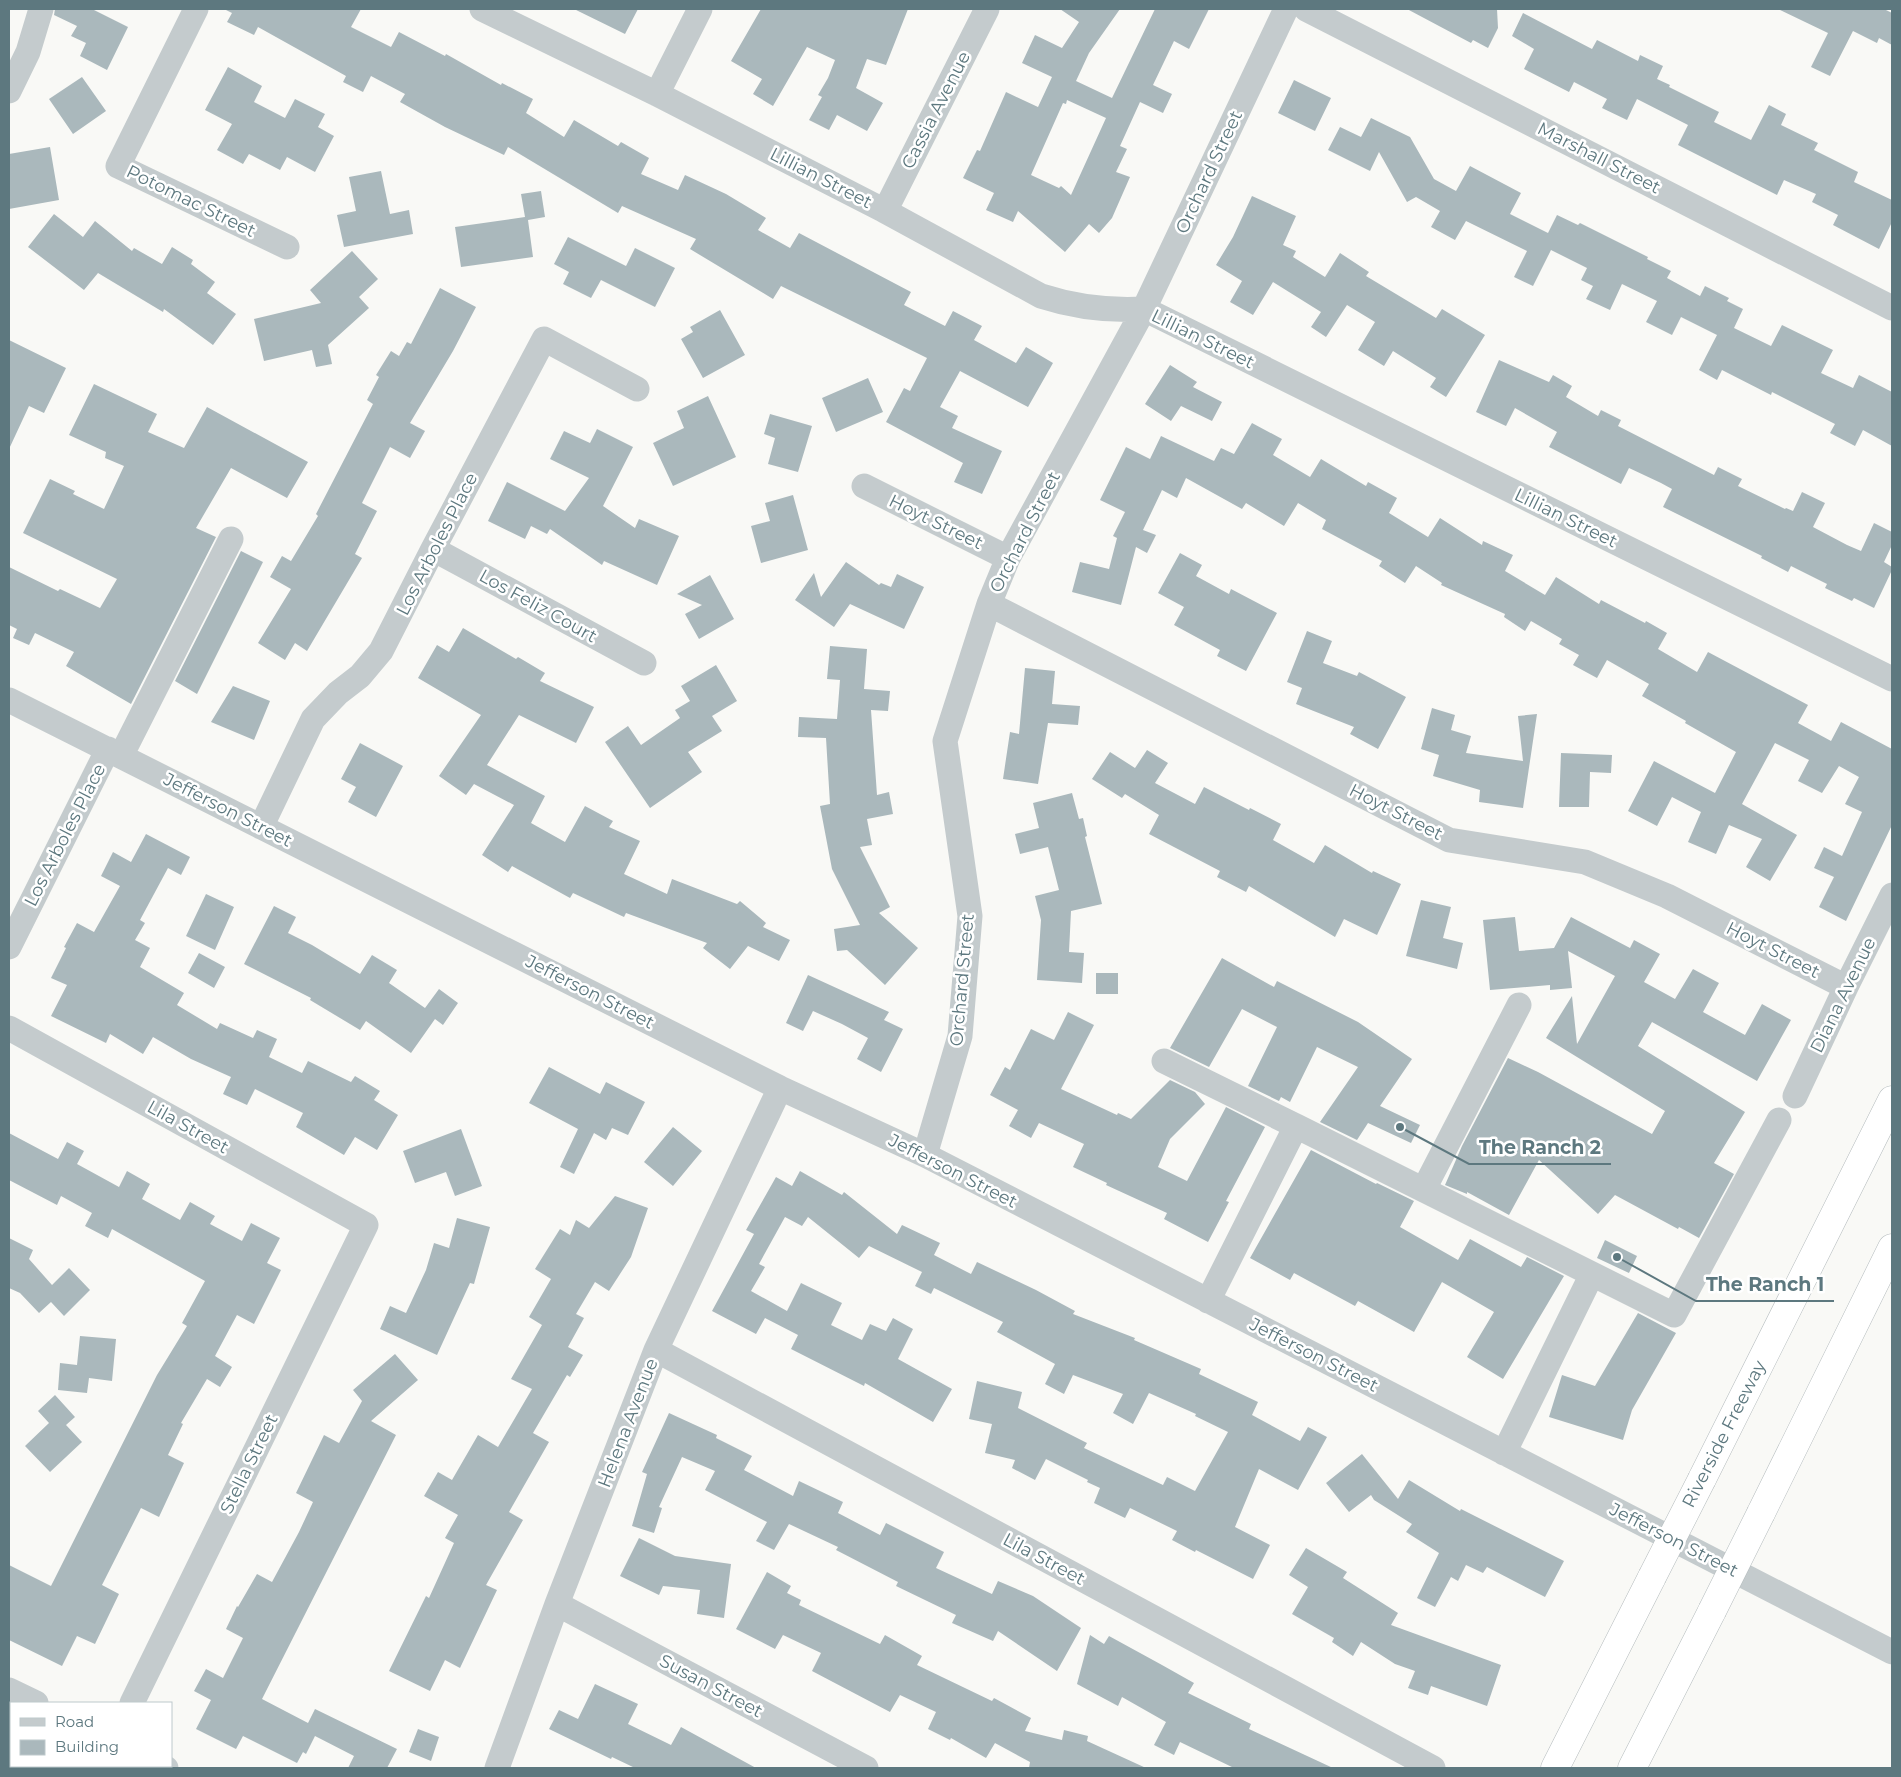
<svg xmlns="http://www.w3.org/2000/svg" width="1901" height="1777" font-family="Montserrat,sans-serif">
<rect width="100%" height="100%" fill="#f9f9f6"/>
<path fill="#aab8bc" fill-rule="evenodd" d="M55,9H92L128,27L107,70L80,56L86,43L71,36L77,26L54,15Z
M224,9H361L351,27L391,47L399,32L445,56L446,54L501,85L502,83L533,99L526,113L564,137L574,120L618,146L621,142L649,158L641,174L678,190L685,175L726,194L766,218L758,230L790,248L799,233L911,292L904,305L945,326L953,311L982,326L974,340L1016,363L1026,347L1053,363L1028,407L960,371L940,407L958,416L952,428L1002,451L982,494L954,482L963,463L886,422L904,388L910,391L927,358L781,286L773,299L690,249L696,239L622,206L618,213L508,147L504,155L445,127L400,102L405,94L371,76L363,92L343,82L346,76L258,27L254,35L227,22L232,13Z
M574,9H638L625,34Z
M761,9H908L886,65L867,59L856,88L883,103L867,131L837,115L829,130L809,120L822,97L818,95L828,78L835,60L807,47L773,106L753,94L762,79L731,61Z
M1060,9H1120L1089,53L1076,81L1112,98L1155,9H1209L1189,49L1174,41L1153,85L1172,94L1163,113L1140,102L1120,146L1127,149L1116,172L1130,177L1112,218L1099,233L1089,224L1065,252L1018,211L1013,222L986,210L994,193L963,178L977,150L980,151L1006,92L1038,107L1052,77L1022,63L1035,35L1062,48L1079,22ZM1067,100L1106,118L1071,195L1061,186L1059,188L1031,175L1063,103L1066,104Z
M1407,9H1497L1498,28L1488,48L1473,40L1471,43Z
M1778,9H1884L1892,13V45L1879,38L1877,43L1853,31L1830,76L1811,67L1828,33Z
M1523,13L1592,49L1597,40L1638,61L1640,55L1663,66L1657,79L1670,85L1669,87L1719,112L1714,122L1751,140L1769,105L1786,114L1781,125L1818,143L1814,150L1858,172L1854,182L1892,200V222L1879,249L1833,225L1838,215L1812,202L1816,194L1784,180L1777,195L1678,145L1688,125L1637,99L1627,120L1602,108L1607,99L1574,82L1569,92L1524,69L1534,49L1512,36Z
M228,67L262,86L254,102L285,118L295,99L325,114L318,127L334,136L315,172L287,157L280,170L249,154L243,164L217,150L232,124L205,110Z
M82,77L106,111L73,134L49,99Z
M1294,80L1331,98L1315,131L1278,113Z
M1371,118L1410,137L1434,179L1456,191L1470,166L1521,193L1510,214L1548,233L1557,215L1578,225L1580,223L1648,257L1647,259L1671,271L1667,278L1700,296L1705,286L1729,298L1727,301L1743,309L1734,328L1771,346L1782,325L1833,350L1821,373L1853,388L1859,375L1892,392V446L1863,430L1855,446L1830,433L1835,424L1772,392L1771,395L1722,370L1717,380L1699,370L1717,335L1681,317L1672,335L1646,322L1657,301L1622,284L1610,310L1586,299L1593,286L1581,280L1587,268L1551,250L1533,286L1514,277L1527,251L1466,221L1455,240L1431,227L1440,211L1416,197L1407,202L1379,152L1370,171L1328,150L1340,127L1361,137Z
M50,147L59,200L9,209V154Z
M381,171L390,214L409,210L413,234L344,247L337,215L356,211L349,177Z
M541,191L545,217L528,220L533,257L461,267L455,227L525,217L521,194Z
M1252,196L1296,216L1283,245L1296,251L1293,257L1325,277L1340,253L1369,272L1366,276L1436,318L1442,309L1485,335L1446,397L1430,387L1436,378L1393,351L1384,366L1358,350L1375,322L1347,305L1326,337L1311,327L1321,312L1273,282L1253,315L1230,302L1242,281L1216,265L1233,237Z
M54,214L83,237L95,221L132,251L134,248L162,264L172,247L193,260L191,264L215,282L207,293L236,314L213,345L164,309L163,312L98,273L84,290L28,247Z
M568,237L626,266L635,248L675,268L655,307L601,280L591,298L563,284L569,272L554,264Z
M352,251L378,279L359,297L369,308L328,345L332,364L316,367L312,350L264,361L254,319L321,303L310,290Z
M440,288L476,307L453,351L410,423L425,431L410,458L390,447L362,503L377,511L355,554L362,558L307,651L295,643L285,660L258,643L291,589L270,577L282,556L291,561L318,516L316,514L373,404L367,400L379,377L376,375L391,351L399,356L407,342L411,344Z
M720,310L745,355L703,378L681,339L693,332L690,327Z
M9,340L66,368L44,413L29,406L9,449Z
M1499,360L1549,382L1553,375L1572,386L1566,397L1598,416L1601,410L1621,420L1618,426L1714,475L1718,467L1742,479L1738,486L1785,509L1786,508L1793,511L1802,492L1825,503L1813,527L1847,545L1861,551L1874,523L1892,532V545L1884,562L1892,567V570L1874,608L1854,598L1852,601L1825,588L1827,584L1791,566L1788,572L1761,558L1762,556L1663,507L1672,489L1661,483L1629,468L1621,484L1549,447L1557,432L1515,408L1506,426L1476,412Z
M1170,365L1197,382L1193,387L1222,402L1212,421L1181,406L1171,421L1145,404Z
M868,378L883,412L836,432L822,398Z
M94,384L157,414L148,432L184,448L207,407L308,462L287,498L231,468L196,528L216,537L131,704L66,666L74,652L35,633L29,645L13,638L17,629L9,625V567L58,591L60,589L100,608L117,579L23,533L50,479L75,491L73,494L104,509L124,466L105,458L106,452L69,435Z
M708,396L736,457L673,486L653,443L684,428L677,411Z
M770,414L812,426L798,472L768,464L775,438L764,434Z
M1252,423L1282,439L1273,455L1310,477L1321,459L1366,486L1368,482L1397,498L1389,513L1428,537L1440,518L1482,545L1483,541L1513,555L1505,571L1545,595L1556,577L1599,604L1601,600L1645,623L1646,621L1667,633L1658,649L1697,672L1708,652L1808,705L1798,723L1831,741L1841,722L1892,749V825L1846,921L1819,907L1834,877L1814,868L1824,847L1842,856L1862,812L1845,804L1859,777L1839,766L1822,793L1798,781L1809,760L1775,743L1742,804L1797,835L1770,881L1746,867L1762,839L1729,825L1716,854L1688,842L1701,812L1672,797L1657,826L1628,811L1654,761L1715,793L1736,752L1685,723L1686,721L1642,696L1649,684L1607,660L1597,678L1573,665L1579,655L1559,644L1562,639L1531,621L1525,631L1504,617L1505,614L1441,585L1442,583L1416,566L1405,583L1379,566L1382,561L1322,529L1326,520L1298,503L1284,526L1246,503L1242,509L1186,478L1177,498L1162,490L1143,530L1156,535L1147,553L1136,547L1121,605L1072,592L1080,562L1109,569L1117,538L1113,536L1125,512L1100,500L1126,447L1150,459L1161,436L1214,461L1221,448L1234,454Z
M597,429L633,447L603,506L635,528L639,519L679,536L657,585L604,561L602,565L550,529L547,534L531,526L525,539L488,521L507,482L565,511L589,478L550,459L564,431L590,443Z
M793,495L808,550L761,563L751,526L770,521L765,503Z
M241,551L263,562L197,694L175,681Z
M1180,553L1202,565L1196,576L1229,594L1231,589L1277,613L1246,671L1217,656L1220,650L1174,625L1184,607L1158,593Z
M846,562L879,585L881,583L891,587L897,574L924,587L904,629L850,604L834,627L795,600L814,573L821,597Z
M710,575L734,619L699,639L685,614L702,605L677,594Z
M463,628L516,659L518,657L545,673L540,681L594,707L576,743L519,715L487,765L545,796L531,823L565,842L585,806L613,821L609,827L640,841L624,874L667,894L672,879L737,904L740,901L766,923L763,927L790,940L779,961L748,946L730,969L703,948L707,943L626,913L624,917L573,893L570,898L512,866L508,872L482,855L514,805L474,784L466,795L439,776L481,715L418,678L437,645L449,652Z
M1307,631L1332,641L1323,663L1357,676L1359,672L1406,697L1378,749L1350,734L1354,727L1296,704L1302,688L1287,682Z
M830,646L867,649L864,689L890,691L888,711L871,710L877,795L889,792L893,814L867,819L872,845L860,847L890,907L879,913L918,948L885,985L847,950L837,951L834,929L860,925L832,869L820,806L830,804L826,738L798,737L799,717L837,719L840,680L827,679Z
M716,665L737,701L712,716L722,731L688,752L702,772L650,808L605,742L628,726L641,745L680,718L675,710L690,701L681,686Z
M1025,668L1055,671L1052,704L1080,706L1078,725L1048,723L1038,784L1003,779L1010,732L1019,734Z
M233,686L270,701L254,740L211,722Z
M1432,708L1455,715L1451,730L1471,736L1466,753L1523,761L1518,716L1537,714L1523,808L1479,802L1480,790L1433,776L1439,755L1421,749Z
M360,743L403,766L376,817L348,802L356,787L341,779Z
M1147,750L1168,763L1155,783L1195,804L1204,787L1249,810L1250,808L1281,824L1273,840L1314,863L1325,845L1372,873L1373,871L1401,884L1377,935L1344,919L1335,937L1249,886L1246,892L1217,877L1220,871L1149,834L1159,815L1125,794L1122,798L1092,779L1110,752L1135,768Z
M1561,753L1612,755L1611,773L1590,772L1589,807H1559Z
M1072,793L1079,819L1083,818L1087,836L1085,837L1102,904L1071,911L1069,952L1084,953L1082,983L1037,980L1041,920L1035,896L1059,890L1048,847L1020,854L1015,834L1039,828L1033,803Z
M146,834L190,857L181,875L168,868L140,920L145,923L135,940L150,948L140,967L184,993L177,1005L217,1029L220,1023L253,1038L257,1030L277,1039L269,1057L302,1073L308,1061L351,1082L355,1076L380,1091L374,1100L398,1115L377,1150L355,1137L344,1155L296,1127L303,1113L255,1089L247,1105L223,1094L231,1077L191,1059L153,1037L143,1054L110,1034L106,1043L51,1016L67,985L51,978L66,948L64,947L77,923L94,932L120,886L101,876L113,852L131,862Z
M206,894L234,907L215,950L186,936Z
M1421,900L1451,907L1443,938L1463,943L1457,969L1406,956Z
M274,906L296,917L288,933L312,945L360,974L372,955L397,970L389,983L425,1008L439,989L458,1003L443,1025L435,1019L411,1053L366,1021L360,1030L310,1000L311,998L244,964Z
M1515,917L1519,951L1554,948L1571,917L1630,948L1634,940L1660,954L1644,982L1675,999L1693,969L1719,983L1703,1012L1745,1035L1762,1004L1791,1020L1757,1081L1652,1022L1638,1046L1745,1112L1714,1163L1734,1174L1699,1238L1679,1227L1678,1229L1615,1195L1598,1214L1539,1160L1509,1215L1467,1192V1194L1445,1185L1462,1146L1508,1058L1538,1072L1652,1134L1665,1111L1546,1038L1572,996L1577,1044L1615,976L1568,951L1572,988L1550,990V985L1490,990L1483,920Z
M199,953L225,967L214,988L188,973Z
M1222,958L1274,987L1277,981L1358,1022L1412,1059L1380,1106L1420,1125L1411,1143L1368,1123L1357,1140L1320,1122L1358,1067L1317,1047L1290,1102L1281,1097L1279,1101L1248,1086L1277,1027L1242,1009L1209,1067L1170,1048Z
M1096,973H1118V994H1096Z
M808,975L889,1012L884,1020L903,1029L881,1072L857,1059L868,1038L842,1024L813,1011L803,1031L786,1023Z
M1068,1012L1094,1025L1061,1089L1117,1115L1118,1113L1131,1119L1170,1080L1195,1092L1205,1104L1170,1139L1158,1167L1187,1181L1226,1107L1265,1127L1226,1201L1229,1202L1208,1242L1164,1219L1167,1213L1106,1185L1107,1183L1073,1167L1084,1144L1039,1123L1031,1138L1009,1126L1018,1110L990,1095L1005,1067L1010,1070L1031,1029L1054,1040Z
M549,1067L600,1094L606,1082L645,1102L628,1135L612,1128L606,1140L594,1133L574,1174L560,1167L578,1129L529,1103Z
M673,1127L702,1151L673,1186L644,1162Z
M461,1129L482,1186L455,1196L446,1172L415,1183L403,1151Z
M9,1133L58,1159L67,1142L84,1151L77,1164L119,1187L127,1171L150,1184L142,1199L180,1220L190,1202L215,1216L210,1224L242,1241L251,1223L280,1238L267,1263L281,1270L254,1324L237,1315L215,1356L232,1367L220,1387L207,1379L181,1423L183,1424L168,1455L184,1463L159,1517L141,1508L102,1585L119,1594L95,1644L77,1636L62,1666L9,1640V1565L51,1586L157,1375L187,1326L182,1323L205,1281L112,1229L108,1238L85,1226L92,1213L61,1196L57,1205L9,1180Z
M1311,1150L1376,1184L1377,1183L1414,1201L1400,1227L1458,1260L1470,1239L1521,1267L1527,1257L1564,1276L1503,1379L1467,1357L1494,1312L1442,1282L1414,1332L1358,1301L1355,1306L1294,1273L1290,1280L1250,1258Z
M800,1171L842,1195L844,1192L897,1234L902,1225L940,1243L934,1255L971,1274L977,1262L1036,1290L1075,1311L1073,1314L1135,1338L1134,1340L1201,1369L1199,1374L1258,1402L1252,1415L1300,1441L1308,1427L1327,1437L1298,1490L1259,1469L1235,1527L1270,1545L1253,1579L1196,1550L1195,1552L1172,1540L1177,1531L1130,1508L1125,1518L1094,1503L1100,1488L1087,1482L1088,1480L1046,1459L1035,1480L1012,1468L1015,1460L985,1453L992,1424L969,1419L977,1381L1022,1392L1018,1408L1087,1443L1084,1448L1163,1485L1167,1477L1195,1491L1228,1432L1195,1416L1196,1414L1149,1393L1133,1424L1113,1413L1123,1394L1073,1375L1064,1394L1045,1384L1055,1364L997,1332L1003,1322L934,1288L931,1294L915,1286L922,1272L869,1246L859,1258L808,1217L802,1226L785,1217L759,1264L765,1267L751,1291L787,1311L801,1283L842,1303L831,1325L862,1340L870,1324L886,1331L893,1318L913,1329L898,1359L952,1389L933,1422L865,1383L864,1386L791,1349L798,1335L765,1318L756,1334L712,1311L754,1234L746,1230L776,1177L792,1186Z
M615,1196L648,1208L631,1257L609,1291L595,1282L576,1314L584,1318L568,1347L583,1355L570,1377L567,1375L533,1433L549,1442L509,1512L523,1520L486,1585L497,1590L460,1668L445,1660L430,1691L389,1671L426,1596L429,1598L454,1543L445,1538L458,1515L424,1496L438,1472L452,1480L478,1435L498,1447L532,1389L511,1379L542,1325L529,1317L551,1279L535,1269L560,1229L570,1235L576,1220L589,1228Z
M457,1218L490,1227L474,1284L470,1283L437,1355L380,1329L390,1306L406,1313L426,1270L434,1243L449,1248Z
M9,1238L33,1250L29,1259L52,1285L69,1268L90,1290L64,1316L51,1302L39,1313L20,1293L9,1288Z
M1605,1240L1637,1256L1629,1273L1597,1258Z
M1638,1313L1676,1333L1632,1410L1623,1440L1549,1417L1562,1375L1595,1386Z
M80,1336L116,1339L112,1381L89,1378L87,1393L58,1390L60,1363L77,1365Z
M395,1354L418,1380L371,1421L396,1435L262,1699L308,1723L315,1709L397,1749L387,1768H348L354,1756L315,1736L306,1754L303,1752L297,1763L243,1736L236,1749L196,1729L211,1700L194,1691L206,1669L223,1678L243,1638L226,1629L237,1606L238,1607L257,1574L272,1582L299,1532L313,1502L296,1493L324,1435L339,1443L362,1401L353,1390Z
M55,1395L75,1417L66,1425L82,1442L50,1472L25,1446L49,1423L38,1411Z
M669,1413L717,1435L716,1438L752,1456L744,1470L793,1496L799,1481L843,1502L838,1513L880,1535L886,1523L944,1552L936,1568L992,1594L998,1581L1033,1596L1081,1628L1057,1671L998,1631L993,1641L952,1623L956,1615L896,1586L898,1582L836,1550L838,1547L789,1524L774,1550L756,1541L767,1522L705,1490L715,1471L682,1457L659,1507L662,1508L654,1533L632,1526L647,1474L642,1472Z
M1362,1454L1398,1499L1409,1480L1460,1511L1461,1509L1564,1561L1545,1597L1487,1567L1483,1573L1466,1565L1458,1581L1451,1577L1435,1607L1417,1598L1439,1553L1406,1532L1412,1524L1374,1500L1371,1495L1349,1512L1326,1483Z
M639,1538L675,1556L731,1564L724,1618L697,1614L700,1590L663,1586L659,1595L620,1576Z
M1306,1548L1347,1572L1343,1578L1398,1613L1391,1625L1501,1665L1487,1706L1431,1686L1428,1695L1408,1688L1415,1671L1395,1664L1361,1642L1353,1656L1332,1642L1334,1638L1292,1614L1308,1587L1289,1575Z
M767,1572L791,1586L787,1593L801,1600L799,1605L880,1644L885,1635L922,1656L917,1665L992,1701L994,1698L1031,1718L1025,1731L1062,1740L1064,1730L1088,1736L1087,1741L1146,1768H1029L1030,1762L995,1743L986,1758L951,1738L950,1740L928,1729L936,1712L900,1695L890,1712L812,1671L821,1653L783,1635L775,1649L736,1629Z
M1090,1635L1104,1644L1109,1636L1162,1665L1194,1683L1188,1693L1251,1724L1249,1729L1333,1768H1234L1180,1742L1174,1755L1154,1745L1166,1722L1122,1697L1118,1706L1077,1684Z
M595,1684L638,1704L628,1724L671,1745L681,1727L756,1768H635L612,1757L611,1759L549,1729L559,1710L578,1719Z
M418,1729L439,1737L431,1761L409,1752Z"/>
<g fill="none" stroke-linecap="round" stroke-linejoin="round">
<defs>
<path id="highway" d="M1702,1479L1892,1100
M1761,1513L1892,1248
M1555,1768L1652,1577
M1632,1768L1712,1611"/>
</defs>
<use href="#highway" stroke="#b5bcbe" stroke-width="29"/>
<path stroke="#c4cbcd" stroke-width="25" d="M196,9L118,166L287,247
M482,9L657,94L885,211L1041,296C1075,307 1108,311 1144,309L1892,679
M1306,9L1892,308
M9,91L28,52L41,9
M657,94L700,9
M885,211L987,9
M864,486L1008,558
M433,549L644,663
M989,604L1449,840L1585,862L1667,896L1846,987
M9,700L780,1088L925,1155L1892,1652
M121,756L231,539
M261,827L313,719L338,693L360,676L381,651L433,549L544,339L637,389
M9,947L108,749
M9,1028L366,1225L132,1703
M1164,1061L1296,1126
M1795,1096L1846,987L1892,895
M925,1155L960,1036L970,916L945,741L989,604L1008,558L1144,309L1286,9
M1424,1189L1519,1005
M1208,1301L1296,1126L1674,1315L1779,1120
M656,1350L1433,1768
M1504,1453L1592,1274
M557,1604L866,1768
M9,1690L36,1703
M161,1766L166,1768
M497,1768L557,1604L656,1350L780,1088"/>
<use href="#highway" stroke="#fff" stroke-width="28"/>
<defs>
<path id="highway-bridge" d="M1652,1577L1702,1479
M1712,1611L1761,1513"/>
</defs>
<use href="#highway-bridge" stroke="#b5bcbe" stroke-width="29" stroke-linecap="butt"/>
<use href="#highway-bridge" stroke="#fff" stroke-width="28"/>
</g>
<g text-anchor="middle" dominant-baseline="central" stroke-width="5" stroke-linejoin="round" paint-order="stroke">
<g font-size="18" fill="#5d787f" stroke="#fff">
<text transform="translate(936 110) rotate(-63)">Cassia Avenue</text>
<text transform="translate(1599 158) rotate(27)">Marshall Street</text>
<text transform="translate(1209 172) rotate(-65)">Orchard Street</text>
<text transform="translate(821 178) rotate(27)">Lillian Street</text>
<text transform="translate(191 201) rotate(26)">Potomac Street</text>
<text transform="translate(1203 339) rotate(26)">Lillian Street</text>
<text transform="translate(1566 518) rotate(26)">Lillian Street</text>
<text transform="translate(936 522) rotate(26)">Hoyt Street</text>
<text transform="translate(1025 532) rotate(-63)">Orchard Street</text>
<text transform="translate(437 544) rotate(-63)">Los Arboles Place</text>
<text transform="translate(538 606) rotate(29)">Los Feliz Court</text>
<text transform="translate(228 810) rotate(27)">Jefferson Street</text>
<text transform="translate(1396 812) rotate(27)">Hoyt Street</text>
<text transform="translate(65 835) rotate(-63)">Los Arboles Place</text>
<text transform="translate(1773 950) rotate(27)">Hoyt Street</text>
<text transform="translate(962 980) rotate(-85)">Orchard Street</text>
<text transform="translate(590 992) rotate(27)">Jefferson Street</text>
<text transform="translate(1843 995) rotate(-64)">Diana Avenue</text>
<text transform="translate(188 1127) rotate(29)">Lila Street</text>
<text transform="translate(953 1171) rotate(27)">Jefferson Street</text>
<text transform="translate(1314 1355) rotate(27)">Jefferson Street</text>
<text transform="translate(628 1423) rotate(-69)">Helena Avenue</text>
<text transform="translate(1724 1434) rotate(-63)">Riverside Freeway</text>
<text transform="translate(249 1464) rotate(-64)">Stella Street</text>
<text transform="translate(1674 1540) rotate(27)">Jefferson Street</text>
<text transform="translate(1044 1559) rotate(28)">Lila Street</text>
<text transform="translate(711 1686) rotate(28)">Susan Street</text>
</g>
</g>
<path fill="none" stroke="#5d787f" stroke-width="2" d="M1400 1127L1469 1164H1611M1617 1257L1696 1301H1834"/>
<g fill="#5d787f" stroke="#fff" stroke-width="2">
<circle cx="1400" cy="1127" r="5"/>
<circle cx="1617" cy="1257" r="5"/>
</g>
<g font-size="19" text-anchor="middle" font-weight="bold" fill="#5d787f" stroke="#fff" stroke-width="5" stroke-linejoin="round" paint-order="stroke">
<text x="1540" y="1154">The Ranch 2</text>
<text x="1765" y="1291">The Ranch 1</text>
</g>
<rect width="1901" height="1777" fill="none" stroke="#5d787f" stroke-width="20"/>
<rect x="10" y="1702" width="162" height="65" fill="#ffffff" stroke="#bec9cc"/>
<rect x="20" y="1718" width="25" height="8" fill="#c4cbcd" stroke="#bec9cc"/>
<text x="55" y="1727" font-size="15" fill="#5d787f">Road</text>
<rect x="20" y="1740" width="25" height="15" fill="#aab8bc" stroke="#bec9cc"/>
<text x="55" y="1752" font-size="15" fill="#5d787f">Building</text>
</svg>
